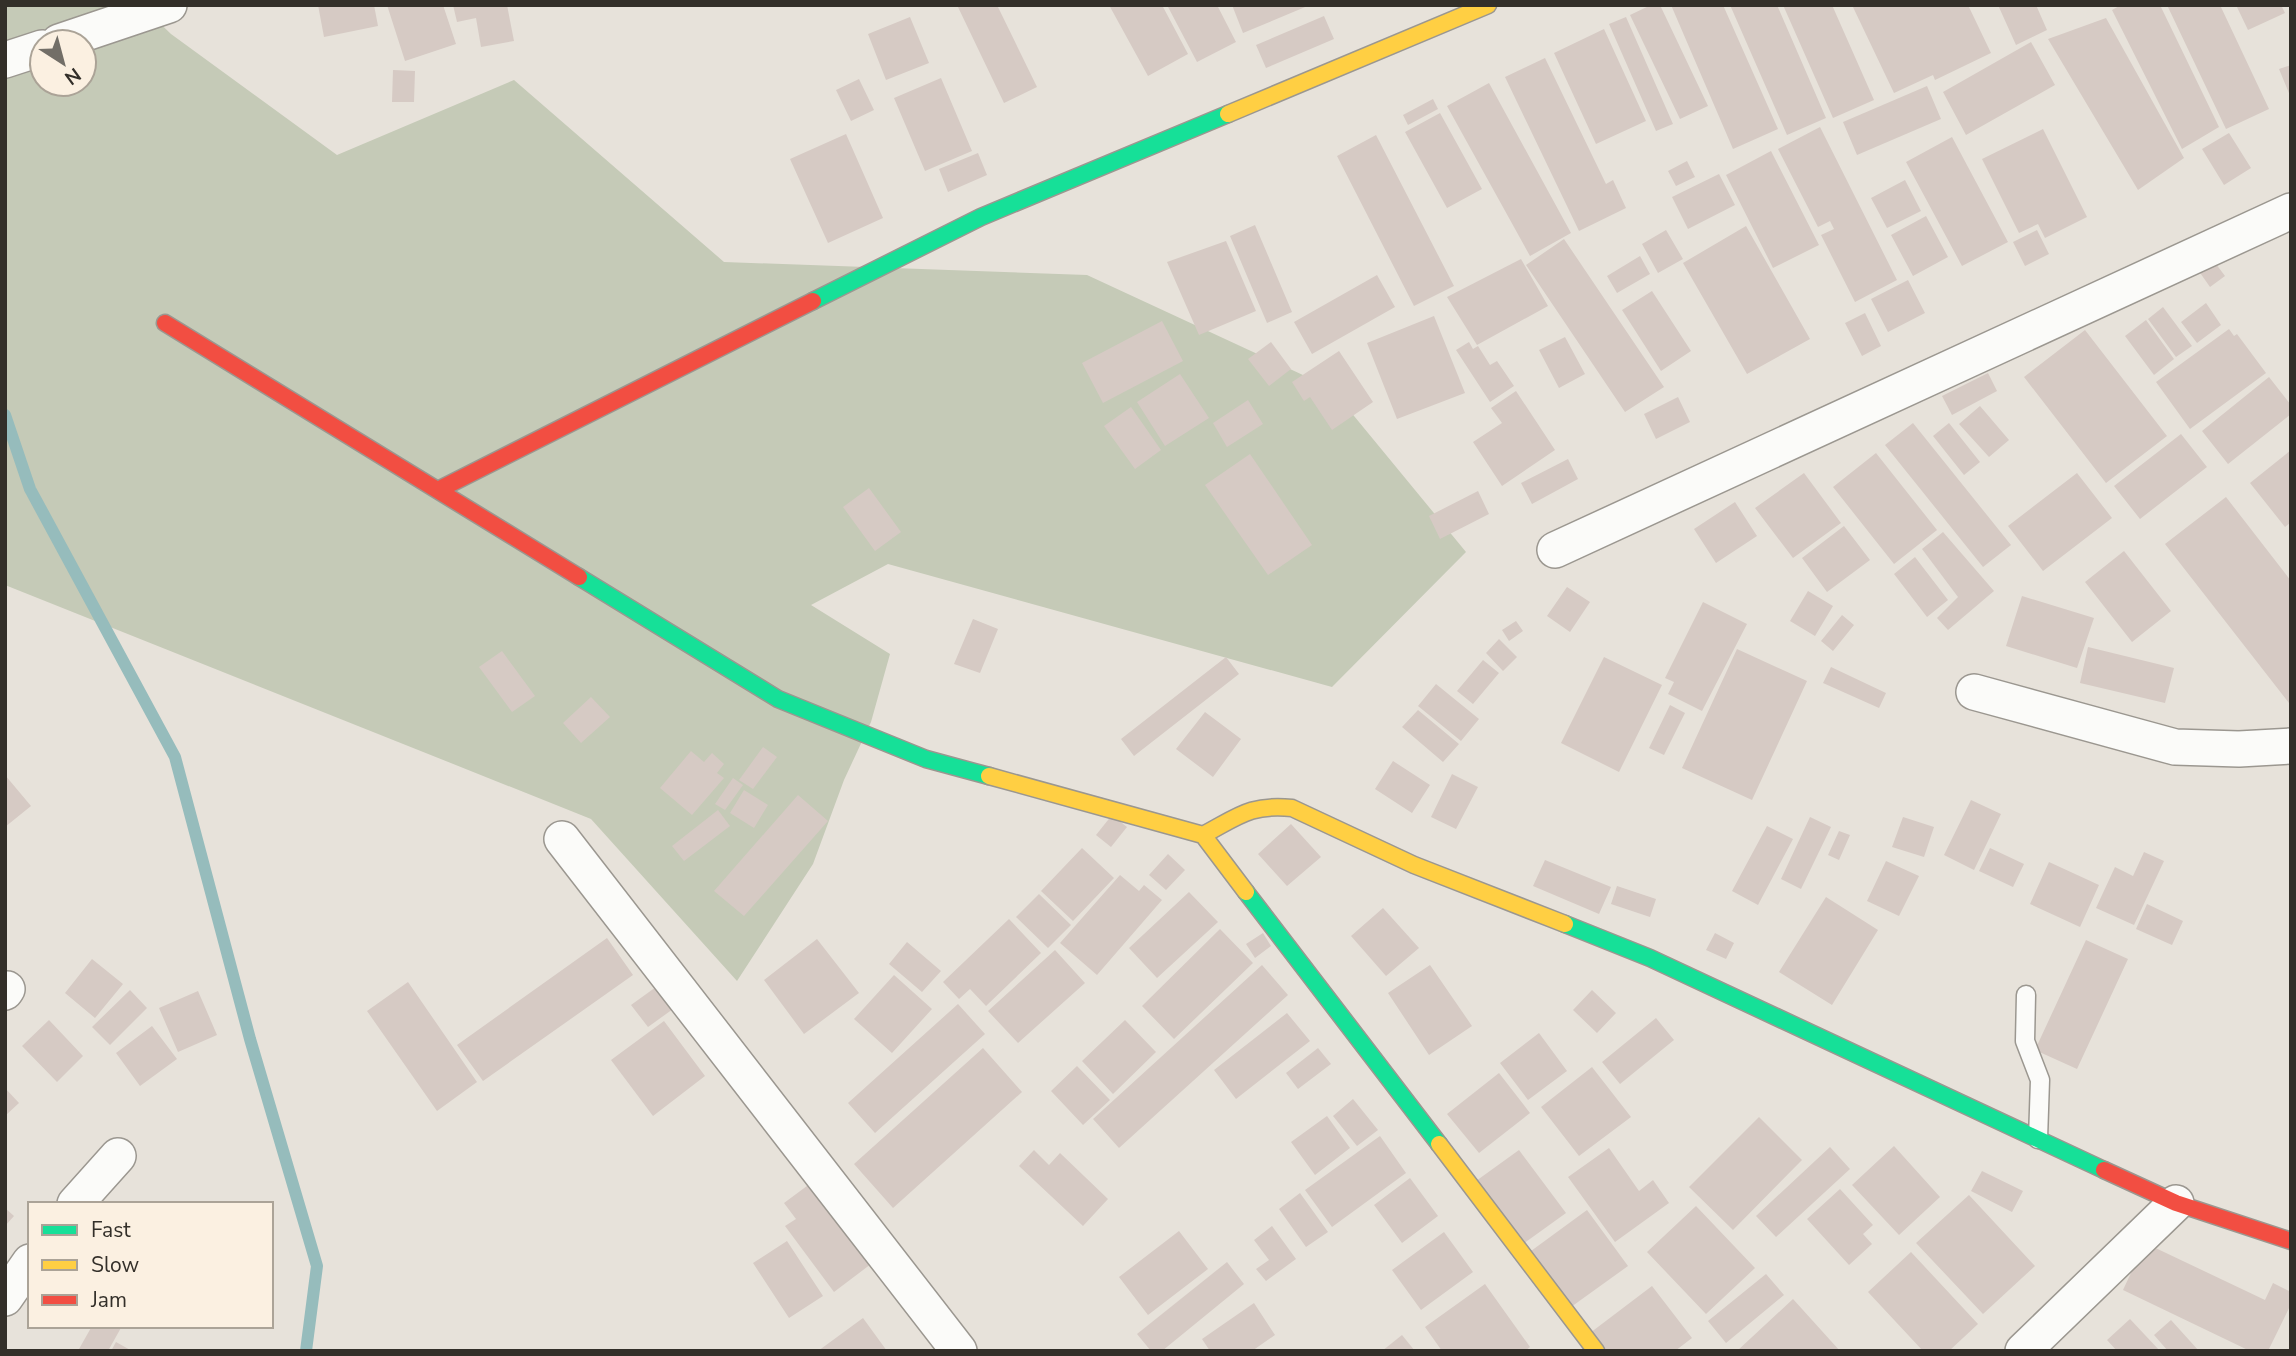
<svg xmlns="http://www.w3.org/2000/svg" width="2296" height="1356" font-family="'Nunito Sans',sans-serif">
<rect width="100%" height="100%" fill="#e7e2da"/>
<path fill="#c5cab7" fill-rule="evenodd" d="M5,5H141L171,34L337,155L514,80L724,262L1087,275L1331,388L1466,552L1332,687L888,564L811,605L890,654L871,722L844,780L813,864L737,981L591,819L5,585ZM42,42H84V84H42Z"/>
<g fill="none" stroke-linecap="round" stroke-linejoin="round">
<path stroke="#96bcbc" stroke-width="12" d="M5,415L30,489L175,757L250,1039L317,1266L306,1351"/>
</g>
<path fill="#d6cac4" d="M318,5H374L378,26L324,37Z
M387,5H443L456,44L405,61Z
M453,5H507L514,41L481,47L476,18L457,22Z
M957,5H997L1037,87L1004,103Z
M1109,5H1162L1188,54L1148,76Z
M1167,5H1217L1236,42L1197,62Z
M1232,5H1310L1243,33Z
M1651,5H1660L1708,106L1680,119L1630,15Z
M1671,5H1723L1778,129L1733,149Z
M1730,5H1777L1826,118L1787,135Z
M1783,5H1832L1874,100L1833,118Z
M1852,5H1968L1991,53L1935,80L1933,75L1894,93Z
M1998,5H2036L2047,30L2016,45Z
M2121,5H2160L2219,127L2182,149L2112,10Z
M2167,5H2220L2269,109L2226,129Z
M2236,5H2281L2285,13L2248,30Z
M1324,16L1334,39L1266,68L1256,45Z
M910,17L929,63L886,80L868,34Z
M1626,17L1673,124L1656,131L1609,24Z
M2106,18L2184,158L2138,190L2048,39Z
M1604,29L1646,121L1596,144L1554,53Z
M2031,42L2055,85L1966,135L1943,92Z
M1545,58L1606,184L1613,180L1626,208L1579,231L1505,77Z
M2291,65V98L2279,69Z
M393,70L415,71L414,102H392Z
M941,78L972,151L925,171L894,98Z
M859,79L874,110L851,121L836,90Z
M1489,83L1571,233L1530,256L1447,106Z
M1927,86L1941,119L1857,155L1843,122Z
M1433,99L1438,109L1408,125L1403,115Z
M1440,113L1482,189L1447,208L1405,132Z
M1820,127L1897,280L1855,302L1821,235L1834,229L1830,221L1818,227L1778,149Z
M2043,129L2087,217L2045,238L2038,224L2019,233L1982,159Z
M2229,133L2251,168L2224,185L2202,149Z
M846,134L883,218L828,243L790,159Z
M1376,135L1454,286L1414,306L1337,156Z
M1952,137L2008,242L1962,266L1906,162Z
M1771,151L1819,245L1773,268L1726,175Z
M978,153L987,175L948,192L939,169Z
M1687,161L1695,177L1676,186L1668,171Z
M1719,174L1735,205L1688,229L1672,197Z
M1905,180L1921,211L1887,228L1871,198Z
M1926,216L1948,257L1913,276L1891,235Z
M1255,225L1292,312L1267,323L1230,236Z
M1746,226L1810,339L1747,374L1683,263Z
M1666,230L1683,259L1658,273L1642,244Z
M2037,230L2049,254L2025,266L2013,242Z
M1564,239L1664,387L1625,412L1526,265Z
M1226,241L1256,311L1199,335L1167,262Z
M1640,256L1650,274L1617,293L1607,276Z
M2210,256L2225,276L2210,287L2196,267Z
M1521,259L1548,306L1477,345L1447,297Z
M1377,275L1395,307L1312,354L1294,322Z
M1908,280L1925,313L1888,332L1871,299Z
M1652,291L1691,351L1661,371L1622,310Z
M2206,303L2221,325L2197,343L2181,322Z
M2163,307L2192,346L2176,357L2148,319Z
M1865,313L1881,346L1862,356L1845,323Z
M1434,316L1465,393L1397,419L1367,343Z
M2146,320L2174,359L2154,375L2125,336Z
M1162,321L1183,361L1103,403L1082,363Z
M2229,329L2234,336L2237,334L2266,373L2190,429L2156,382Z
M2085,330L2167,436L2106,483L2024,377Z
M1565,337L1585,374L1559,388L1539,350Z
M1271,342L1291,369L1269,386L1248,359Z
M1469,342L1473,349L1478,346L1490,365L1497,361L1514,386L1490,402L1456,350Z
M1339,351L1373,402L1332,430L1310,397L1304,401L1292,382Z
M1988,373L1997,391L1952,415L1942,396Z
M1180,374L1209,418L1165,446L1137,402Z
M2269,377L2291,405V414L2228,464L2202,431Z
M1516,391L1555,450L1502,486L1473,442L1502,423L1491,408Z
M1678,397L1690,422L1656,439L1644,414Z
M1248,400L1263,424L1227,447L1213,423Z
M1980,406L2009,440L1989,457L1959,424Z
M1131,407L1161,450L1135,469L1104,426Z
M1913,423L2011,545L1983,567L1885,445Z
M1949,423L1980,462L1964,475L1933,436Z
M2181,434L2207,467L2140,519L2114,486Z
M2291,450V522L2285,527L2250,483Z
M1876,453L1937,530L1894,564L1833,487Z
M1250,454L1312,545L1268,575L1205,485Z
M1568,459L1578,479L1532,504L1521,483Z
M1804,473L1841,523L1793,558L1755,508Z
M2077,473L2112,518L2043,571L2008,526Z
M869,488L901,532L875,551L843,507Z
M1478,491L1489,514L1440,539L1429,516Z
M2226,497L2291,581V702L2289,703L2165,544Z
M1735,502L1757,536L1716,563L1694,529Z
M1844,526L1870,560L1827,592L1802,558Z
M1943,532L1994,591L1948,630L1937,618L1958,597L1922,549Z
M2124,551L2171,611L2132,642L2085,582Z
M1915,557L1948,600L1927,617L1894,574Z
M1567,587L1590,602L1570,632L1547,616Z
M1808,591L1833,606L1815,636L1790,621Z
M2022,596L2094,618L2077,668L2006,646Z
M1703,602L1747,624L1702,711L1668,694L1674,682L1665,678Z
M1842,615L1854,625L1833,651L1821,641Z
M973,619L998,629L980,673L954,664Z
M1516,621L1523,631L1509,641L1502,630Z
M1499,639L1517,657L1503,671L1486,653Z
M2088,647L2174,668L2165,703L2080,683Z
M1737,649L1807,681L1752,800L1682,768Z
M502,651L535,696L512,712L479,667Z
M1226,657L1239,674L1134,756L1121,739Z
M1604,657L1662,685L1619,772L1561,743Z
M1483,660L1499,673L1473,704L1457,691Z
M1831,667L1886,693L1879,708L1823,683Z
M1436,684L1479,719L1461,741L1418,706Z
M591,697L610,717L581,743L563,723Z
M1670,705L1685,713L1664,755L1649,748Z
M1418,710L1459,744L1443,762L1402,727Z
M1205,712L1241,739L1213,777L1176,749Z
M763,747L777,757L753,789L739,780Z
M691,751L704,762L712,753L724,764L717,773L724,778L692,815L660,788Z
M1393,761L1430,785L1412,813L1375,789Z
M1452,774L1478,787L1456,829L1431,817Z
M5,775L31,806L5,827Z
M733,778L743,785L725,810L715,804Z
M744,790L768,805L754,828L730,813Z
M798,795L828,821L744,916L714,891Z
M1971,800L2001,814L1974,870L1944,855Z
M718,810L730,826L684,861L672,846Z
M1112,815L1127,827L1111,847L1096,835Z
M1810,817L1831,827L1801,889L1781,879Z
M1903,817L1934,827L1924,857L1892,847Z
M1291,824L1321,857L1287,886L1258,854Z
M1767,826L1793,839L1758,905L1732,891Z
M1839,831L1850,835L1839,860L1828,855Z
M1082,848L1114,878L1073,921L1041,891Z
M1990,848L2024,864L2013,887L1979,871Z
M2144,852L2164,861L2134,925L2096,908L2115,867L2133,876Z
M1168,854L1185,870L1166,890L1149,875Z
M1545,860L1611,887L1599,914L1533,886Z
M1886,861L1919,876L1899,916L1867,901Z
M2049,862L2099,885L2080,927L2030,904Z
M1120,875L1139,891L1144,885L1162,900L1097,975L1060,943Z
M1617,886L1656,899L1650,917L1611,904Z
M1189,892L1218,922L1157,978L1129,948Z
M1039,894L1071,925L1048,948L1016,917Z
M1826,897L1878,930L1832,1005L1779,972Z
M2147,904L2183,921L2172,945L2136,929Z
M1383,908L1419,948L1386,976L1351,936Z
M1009,919L1041,953L986,1006L970,989L959,999L943,982Z
M1220,929L1253,963L1174,1039L1142,1006Z
M1263,933L1271,946L1255,958L1246,944Z
M1715,933L1734,943L1726,959L1706,950Z
M607,938L633,975L483,1081L457,1045Z
M817,939L859,993L804,1034L764,980Z
M2086,940L2128,959L2077,1069L2035,1050Z
M907,942L941,971L922,992L889,964Z
M1055,950L1085,983L1018,1043L988,1011Z
M92,959L123,984L95,1018L65,993Z
M1262,965L1288,995L1119,1148L1093,1119Z
M1430,965L1472,1026L1429,1055L1388,993Z
M894,975L932,1009L892,1053L854,1019Z
M408,982L477,1082L437,1111L367,1011Z
M656,987L673,1009L648,1027L631,1005Z
M130,990L147,1008L110,1045L92,1027Z
M1592,990L1616,1013L1597,1033L1573,1010Z
M198,991L217,1035L178,1052L159,1008Z
M958,1004L985,1034L875,1133L848,1103Z
M1287,1013L1310,1041L1236,1099L1214,1070Z
M1656,1018L1674,1040L1620,1084L1602,1062Z
M49,1020L83,1056L57,1082L22,1046Z
M1125,1020L1156,1052L1113,1094L1082,1061Z
M664,1021L705,1076L653,1116L611,1060Z
M152,1026L177,1059L140,1086L116,1053Z
M1539,1033L1567,1071L1528,1100L1500,1063Z
M983,1048L1022,1092L893,1208L854,1164Z
M1318,1048L1331,1064L1298,1089L1286,1073Z
M1077,1066L1110,1100L1083,1125L1051,1091Z
M1592,1067L1631,1117L1579,1156L1541,1107Z
M1499,1073L1530,1113L1479,1153L1447,1114Z
M5,1088L19,1103L5,1116Z
M1353,1099L1378,1130L1357,1146L1333,1116Z
M1327,1116L1350,1148L1315,1175L1291,1142Z
M1759,1117L1802,1160L1733,1230L1689,1187Z
M1380,1136L1406,1173L1332,1227L1305,1190Z
M1894,1146L1940,1197L1899,1235L1852,1185Z
M1830,1147L1850,1169L1776,1237L1756,1216Z
M1609,1148L1639,1191L1653,1180L1669,1203L1615,1242L1568,1177Z
M1034,1150L1049,1165L1060,1153L1108,1199L1083,1226L1019,1166Z
M1519,1150L1566,1213L1523,1244L1476,1181Z
M1982,1171L2023,1191L2012,1212L1971,1191Z
M1410,1178L1438,1216L1402,1243L1374,1205Z
M811,1183L871,1264L834,1292L785,1226L796,1219L784,1203Z
M1840,1189L1873,1225L1863,1234L1872,1244L1849,1265L1807,1219Z
M1300,1193L1328,1232L1306,1247L1279,1209Z
M1969,1195L2035,1266L1983,1314L1916,1243Z
M1696,1206L1755,1268L1706,1314L1647,1252Z
M5,1208L14,1216L5,1226Z
M1587,1210L1628,1266L1571,1307L1531,1251Z
M1272,1226L1296,1259L1266,1281L1256,1269L1269,1260L1254,1240Z
M1179,1231L1208,1269L1148,1315L1119,1277Z
M1444,1232L1473,1272L1421,1310L1392,1270Z
M787,1241L823,1296L789,1318L753,1263Z
M2145,1243L2265,1300L2273,1283L2291,1292V1304L2268,1351H2250L2123,1290Z
M1911,1252L1978,1324L1949,1351H1923L1868,1292Z
M1227,1262L1244,1284L1162,1351H1151L1137,1334Z
M1766,1274L1784,1295L1726,1343L1708,1321Z
M1485,1284L1530,1347L1525,1351H1442L1425,1327Z
M1652,1286L1692,1338L1675,1351H1604L1590,1333Z
M1793,1299L1840,1351H1737Z
M1254,1303L1275,1335L1252,1351H1210L1202,1339Z
M863,1318L887,1351H818Z
M2130,1319L2160,1351H2117L2107,1340Z
M2171,1320L2199,1351H2168L2154,1335Z
M92,1326H122L108,1351H81L79,1349Z
M1402,1335L1415,1351H1382Z
M116,1342L132,1351H111Z"/>
<g fill="none" stroke-linecap="round" stroke-linejoin="round">
<defs>
<path id="lane" d="M2026,995L2025,1041L2040,1080L2038,1139"/>
<path id="street" d="M59,42L169,5
M5,60L42,48
M1555,550L2291,211
M1974,692L2175,747L2239,749L2291,746
M562,839L959,1351
M5,992L7,989
M75,1204L118,1156
M5,1298L30,1262
M2023,1351L2176,1203"/>
<path id="fast" d="M813,301L981,217L1228,114
M579,577L778,699L926,759L989,776
M1246,892L1439,1144
M1565,924L1650,958L2104,1170"/>
<path id="slow" d="M1228,114L1488,5
M989,776L1203,835L1246,892
M1203,835C1239,816 1250,804 1292,808L1414,865L1565,924
M1439,1144L1596,1351"/>
<path id="jam" d="M165,323L579,577
M438,490L813,301
M2104,1170L2176,1203L2291,1241"/>
</defs>
<use href="#lane" stroke="#9b9790" stroke-width="21"/>
<use href="#street" stroke="#9b9790" stroke-width="38"/>
<use href="#fast" stroke="#9b9790" stroke-width="19"/>
<use href="#slow" stroke="#9b9790" stroke-width="19"/>
<use href="#jam" stroke="#9b9790" stroke-width="19"/>
<use href="#lane" stroke="#fbfbf9" stroke-width="18"/>
<use href="#street" stroke="#fbfbf9" stroke-width="35"/>
<use href="#fast" stroke="#16e098" stroke-width="16"/>
<use href="#slow" stroke="#ffcf43" stroke-width="16"/>
<use href="#jam" stroke="#f24e42" stroke-width="16"/>
</g>
<rect width="2296" height="1356" fill="none" stroke="#332f29" stroke-width="14"/>
<rect x="28" y="1202" width="245" height="126" fill="#fbf0e1" stroke="#aba397" stroke-width="2"/>
<rect x="42" y="1225" width="35" height="10" fill="#16e098" stroke="#aba397" stroke-width="2"/>
<text x="91" y="1237" font-size="21" fill="#332f29">Fast</text>
<rect x="42" y="1260" width="35" height="10" fill="#ffcf43" stroke="#aba397" stroke-width="2"/>
<text x="91" y="1272" font-size="21" fill="#332f29">Slow</text>
<rect x="42" y="1295" width="35" height="10" fill="#f24e42" stroke="#aba397" stroke-width="2"/>
<text x="91" y="1307" font-size="21" fill="#332f29">Jam</text>
<g transform="translate(63 63) rotate(144)"><circle r="33" fill="#fbf0e1" stroke="#aba397" stroke-width="2"/>
<path d="M0-5L12 26L0 18L-12 26Z" fill="#726e67"/>
<text y="-10" font-size="19" font-weight="bold" text-anchor="middle" fill="#332f29">N</text>
</g>
</svg>
